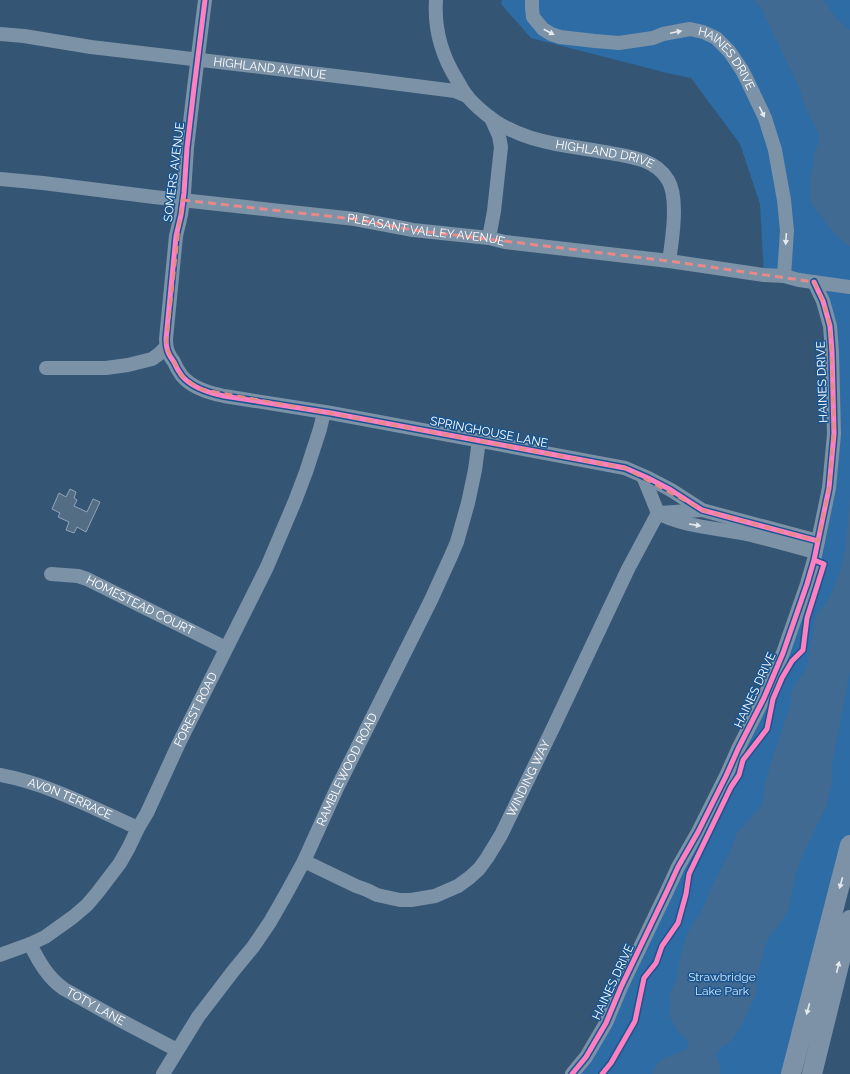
<svg xmlns="http://www.w3.org/2000/svg" width="850" height="1074" font-family="Raleway,sans-serif">
<rect width="100%" height="100%" fill="#355574"/>
<path fill="#2e6ca5" d="M502,0H850V845L791,1074H570L586,1057L797,615L832,455L826,309L814,282L764,275L760,204L740,144L691,78L667,73L531,38L501,4Z"/>
<path fill="#416a93" d="M755,0H824C831,13 839,21 850,30V247L839,238L830,228L814,207L810,200V179L814,163V155L819,141V134L804,104L800,89L762,10Z
M850,494V671L832,764V783L826,807L804,852L796,873L791,895L789,909L783,919L768,939L765,947L757,977L756,995L742,1024L732,1040L718,1051L716,1054L720,1067V1074H652L655,1068L661,1060L674,1054L687,1049L688,1048L689,1045L687,1040L678,1031L671,1019L670,1012V995L677,979L679,963L685,940L688,932L702,910L715,880L729,854L737,833L761,806L763,801L764,788L774,753L791,704V693L794,686L804,673L807,667L815,619C817,613 821,609 825,604C830,596 834,588 837,579C847,554 848,521 850,494Z"/>
<path fill="#536d85" stroke="#91a4b6" d="M70,489L76,492L74,498L77,500L74,506L87,512L93,499L100,502L86,532L77,527L74,533L66,530L69,522L58,517L60,513L52,509L59,493L66,497Z"/>
<g fill="none" stroke-linecap="round" stroke-linejoin="round">
<g stroke="#7c92a7" stroke-width="14">
<path d="M205,0L194,88L187,148L184,193L181,215L176,236L166,339C166,349 168,354 174,362C176,367 179,372 182,376C192,388 209,393 224,396L331,413L625,468L648,478L671,490L702,510L739,520L818,541"/>
<path id="s1" d="M436,0C434,29 442,56 457,80C460,86 463,91 467,96C476,107 494,122 507,128C522,136 540,141 556,144C572,147 588,149 604,152C627,156 655,158 668,180C679,198 672,241 669,261"/>
<path id="s2" d="M532,0V8L533,17L543,29L551,34L560,37L595,41L619,43L653,38L663,34L690,29L703,32L716,38L729,51L742,70L747,80L765,118L775,150L784,200L787,231L784,276"/>
<path id="s3" d="M0,34L24,36L91,47L361,79L455,91L467,96"/>
<path id="s4" d="M0,179L43,183L154,197L355,219L413,230L489,238L505,242L669,261L764,275L784,276L799,280L850,287"/>
<path d="M489,238L494,211L501,147L499,136L491,118"/>
<path d="M46,368H106L128,365L152,359L159,354L166,347"/>
<path d="M643,476L658,513C681,526 715,528 741,533C766,538 791,546 815,552"/>
<path d="M660,513L702,510"/>
<path id="s5" d="M51,574L78,576L87,579L226,648"/>
<path id="s6" d="M0,775C49,784 93,808 138,828"/>
<path id="s7" d="M304,861L356,886L367,890L377,895L400,900H411L435,896L458,886L469,878L479,869L487,858L501,835L553,728L628,569L658,513"/>
<path id="s8" d="M30,944C39,962 48,978 64,989L118,1019L177,1050"/>
<path id="s9" d="M0,955L30,944L45,937L73,917L87,905L98,892L120,863L129,847L138,828L147,813L179,743L267,567L295,501L306,472L320,429L324,412"/>
<path id="s10" d="M163,1074L198,1017L234,970L253,947L270,922L286,894L304,861L337,788L431,600L451,556L457,542L468,503L475,470L479,440"/>
<path d="M572,1074L586,1057L606,1023L621,987L667,891L678,867L698,832L726,776L738,749L764,698L783,653L807,584L814,560L829,488L834,434L832,352L830,326L823,301L814,282"/>
</g>
<path stroke="#7d92a7" stroke-width="20" d="M791,1074L850,845
M812,1074L850,920"/>
<defs>
<path id="cycleway" d="M205,0L194,88L187,148L184,193L181,215L176,236L166,339C166,349 168,354 174,362C176,367 179,372 182,376C192,388 209,393 224,396L331,413L625,468L648,478L671,490L702,510L739,520L818,541
M572,1074L586,1057L606,1023L621,987L667,891L678,867L698,832L726,776L738,749L764,698L783,653L807,584L814,560L829,488L834,434L832,352L830,326L823,301L814,282
M602,1074L611,1063L635,1021L644,978L656,963L662,946L678,923L686,894L689,874L731,787L739,775L743,760L767,729L773,699L782,678L792,661L803,650L807,618L824,564L814,560"/>
</defs>
<use href="#cycleway" stroke="#1a558f" stroke-width="8"/>
<use href="#cycleway" stroke="#ff80c0" stroke-width="5"/>
</g>
<defs><path id="oneway-solid" d="M-6-.8H1V-3.2L6.5 0L1 3.2V.8H-6Z"/></defs>
<g fill="#e5e9ed">
<use href="#oneway-solid" transform="translate(549 32) rotate(28)"/>
<use href="#oneway-solid" transform="translate(676 32) rotate(-12)"/>
<use href="#oneway-solid" transform="translate(762 112) rotate(64)"/>
<use href="#oneway-solid" transform="translate(786 239) rotate(94)"/>
<use href="#oneway-solid" transform="translate(695 525) rotate(9)"/>
<use href="#oneway-solid" transform="translate(841 883) rotate(105)"/>
<use href="#oneway-solid" transform="translate(838 967) rotate(-76)"/>
<use href="#oneway-solid" transform="translate(808 1009) rotate(105)"/>
</g>
<path fill="none" stroke="#e88989" stroke-width="3" stroke-dasharray="8 5" stroke-linejoin="round" d="M182,200L355,219L413,230L669,261L814,282L823,301L830,326L834,423L829,488L818,541L702,510L625,468L200,389L182,376L166,347Z"/>
<g text-anchor="middle" dominant-baseline="central" stroke-width="3" stroke-linejoin="round" paint-order="stroke">
<g font-size="12" fill="#fff" stroke="#1a558f">
<text stroke="none"><textPath href="#s2" startOffset="233">HAINES DRIVE</textPath></text>
<text stroke="none"><textPath href="#s3" startOffset="272">HIGHLAND AVENUE</textPath></text>
<text stroke="none"><textPath href="#s1" startOffset="256">HIGHLAND DRIVE</textPath></text>
<text transform="translate(174 172) rotate(-83)">SOMERS AVENUE</text>
<text stroke="none"><textPath href="#s4" startOffset="429">PLEASANT VALLEY AVENUE</textPath></text>
<text transform="translate(822 382) rotate(-92)">HAINES DRIVE</text>
<text transform="translate(489 432) rotate(11)">SPRINGHOUSE LANE</text>
<text stroke="none"><textPath href="#s5" startOffset="96">HOMESTEAD COURT</textPath></text>
<text transform="translate(755 690) rotate(-65)">HAINES DRIVE</text>
<text stroke="none"><textPath href="#s9" startOffset="326">FOREST ROAD</textPath></text>
<text stroke="none"><textPath href="#s10" startOffset="357">RAMBLEWOOD ROAD</textPath></text>
<text stroke="none"><textPath href="#s7" startOffset="295">WINDING WAY</textPath></text>
<text stroke="none"><textPath href="#s6" startOffset="74">AVON TERRACE</textPath></text>
<text transform="translate(613 982) rotate(-65)">HAINES DRIVE</text>
<text stroke="none"><textPath href="#s8" startOffset="93">TOTY LANE</textPath></text>
</g>
<g font-size="12" fill="#cee5fa" stroke="#1a558f">
<text x="722" y="977">Strawbridge<tspan x="722" dy="14">Lake Park</tspan></text>
</g>
</g>
</svg>
